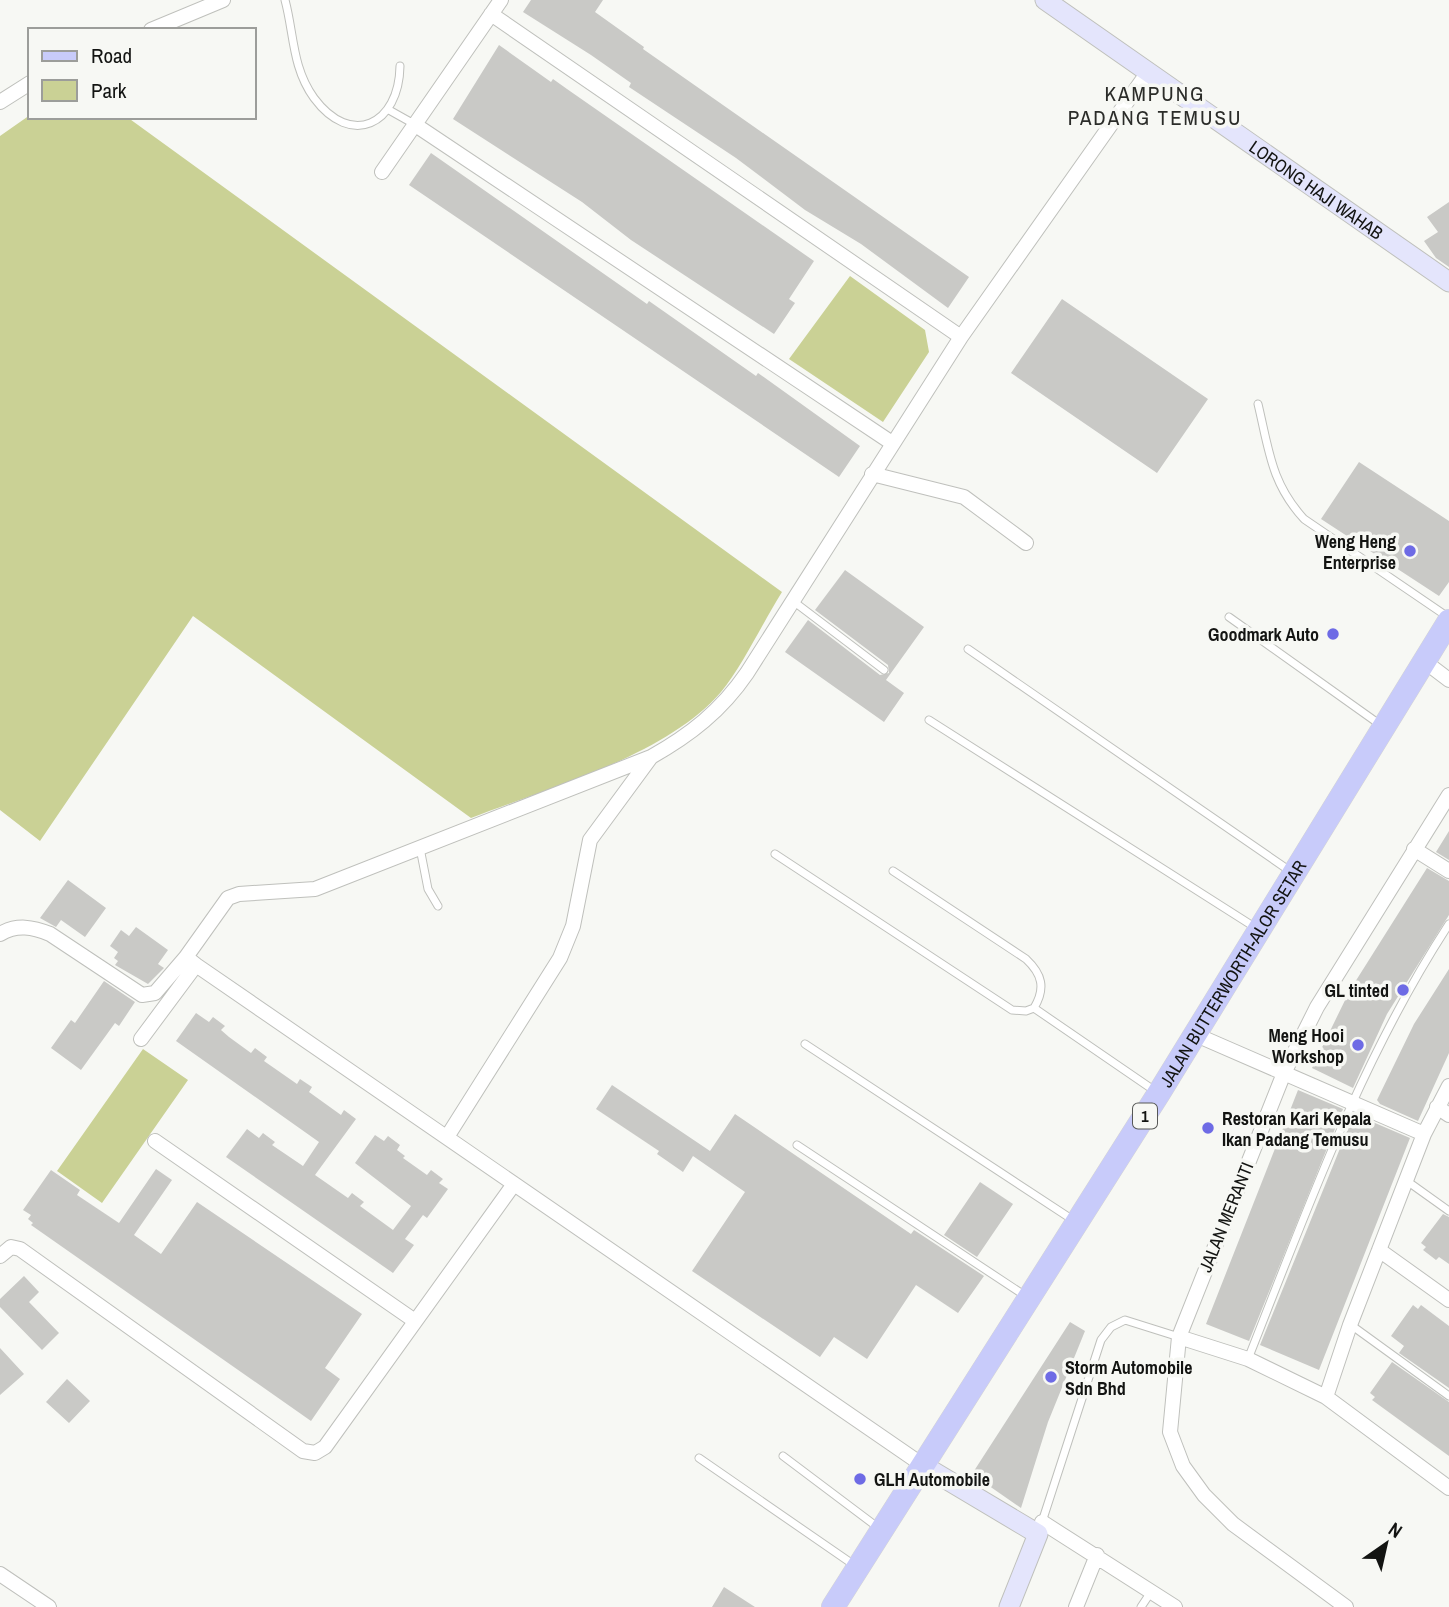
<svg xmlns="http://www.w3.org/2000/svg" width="1449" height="1607" font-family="'Archivo Narrow',sans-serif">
<rect width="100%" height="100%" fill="#f7f8f4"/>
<path fill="#cad195" d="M30,115L127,117L782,592C763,622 742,667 721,692C666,756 548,788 471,818L193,616L40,841L0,810V136Z
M850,276L925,330L929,352L883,422L789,359Z
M143,1049L188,1080L102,1203L57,1171Z"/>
<path fill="#c9c9c6" d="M531,0H603L595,12L644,47L643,49L969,277L948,308L861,244L805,210L736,158L629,87L631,83L591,55L523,12Z
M499,45L551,82L553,79L567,89L814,261L789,299L795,303L774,334L631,240L582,202L453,119Z
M431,153L647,304L649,301L756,376L758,373L860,446L839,477L409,185Z
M1449,202V267L1436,258L1424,241L1438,232L1427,217Z
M1062,299L1208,399L1157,473L1011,373Z
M1359,462L1449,521V582L1439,596L1321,519Z
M845,570L924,627L886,680L904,693L884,722L785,652L808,620L880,675L889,673L888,665L815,610Z
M1449,831V860L1436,852Z
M1427,868L1449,881V915L1387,1014L1353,1088L1312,1068L1350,990Z
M68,880L106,908L85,937L61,920L56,927L40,918Z
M136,927L168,950L158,964L164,968L148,984L115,965L118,961L114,958L118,952L110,946L121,930L129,936Z
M1449,969V1053L1418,1121L1380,1104L1377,1100L1414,1024Z
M104,981L135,1002L119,1026L115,1023L81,1070L51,1048L71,1020L75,1023Z
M196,1013L209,1022L213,1017L225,1026L221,1030L229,1037L251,1053L255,1048L267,1057L264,1061L297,1084L300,1079L312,1087L309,1092L341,1115L344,1110L356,1119L315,1175L348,1198L352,1193L364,1202L360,1206L393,1230L411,1206L355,1163L375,1135L384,1141L388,1136L400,1145L397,1150L405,1156L403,1158L427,1175L431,1170L443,1179L439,1183L448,1189L427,1218L423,1215L405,1239L414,1245L393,1273L226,1157L247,1129L259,1138L263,1133L275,1142L272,1145L303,1166L319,1142L176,1041Z
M612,1085L710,1151L735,1114L911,1234L914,1230L984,1276L958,1313L916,1285L867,1359L834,1337L820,1357L692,1271L745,1192L693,1156L683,1172L657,1154L659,1151L596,1109Z
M1298,1090L1343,1109L1249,1341L1206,1324Z
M1354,1114L1410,1138L1319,1370L1260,1345Z
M156,1169L172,1180L134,1235L161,1254L197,1202L362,1314L325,1368L340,1379L311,1421L31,1225L33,1223L28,1219L31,1215L23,1210L51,1170L80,1190L77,1195L119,1223Z
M980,1182L1013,1204L977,1257L944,1235Z
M1443,1214L1449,1217V1264L1439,1257L1436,1260L1423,1250L1426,1247L1421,1243Z
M24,1276L39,1292L29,1302L59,1333L42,1350L0,1307V1299Z
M1413,1305L1418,1309L1421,1305L1449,1326V1388L1399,1353L1404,1346L1391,1336Z
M1070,1322L1085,1331L1048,1422L1021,1508L972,1474Z
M0,1348L24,1374L0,1395Z
M1392,1362L1449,1402V1456L1372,1400L1375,1397L1370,1393Z
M67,1379L90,1401L69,1423L46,1402Z
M724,1587L755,1607H712Z"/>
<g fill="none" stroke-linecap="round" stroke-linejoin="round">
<defs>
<path id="lane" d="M285,0C294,33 292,68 314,98C351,148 399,125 400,66
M389,110L414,124
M1258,404C1269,450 1271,483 1304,519L1448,617
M793,601L884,670
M1229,617L1382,726
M968,649L1290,871
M929,720L1256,928
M420,848L428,889L438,906
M775,854L1012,1010L1026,1011L1034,1008
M893,871L1026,959C1042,974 1046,988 1034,1008L1155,1091
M805,1044L1073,1220
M797,1145L1027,1297
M1407,1181L1449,1211
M1351,1325L1449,1396
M1248,1359C1307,1210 1361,1059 1449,924
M783,1456L880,1529
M699,1458L854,1565
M1041,1525L1101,1340L1111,1327L1125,1320L1179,1337
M1141,1607L1151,1592"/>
<path id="street" d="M491,14L961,337
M151,30L223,0
M0,102L30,83
M414,124L892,443
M382,172L501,0
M872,474L964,497L1026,543
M1424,661L1449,680
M1414,849L1449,871
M0,934C17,924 33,927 50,934L142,995L155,993L186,957
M196,965L924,1466
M1194,1034L1424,1134
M141,1039L196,965L186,957L228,898L239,894L315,889L651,757C690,735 721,711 747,673L961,337L1148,72
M1437,1107L1449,1115
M447,1137L560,958L573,926L590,840L651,757
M155,1141L415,1321
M1379,1250L1449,1300
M0,1256L11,1247L20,1249L303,1451L315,1453L325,1447L514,1184
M1179,1337L1248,1359L1326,1397L1449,1488
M1326,1397L1350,1325L1424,1134L1449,1086
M1042,1522L1175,1607
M0,1574L49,1607
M1076,1607L1097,1555
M1346,1607L1233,1524L1204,1495L1183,1466L1170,1432L1179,1337L1284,1073L1317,1007L1449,795"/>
<g id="secondary">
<path id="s1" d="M1045,0L1449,282"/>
<path d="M924,1466L1038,1534L1009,1607"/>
</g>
<g id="primary">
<path id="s2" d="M833,1607L1159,1093L1449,621"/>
</g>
</defs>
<use href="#lane" stroke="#bfc0bc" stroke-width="9"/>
<use href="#street" stroke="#bfc0bc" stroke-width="16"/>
<use href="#secondary" stroke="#bfc0bc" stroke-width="21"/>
<use href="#primary" stroke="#d5d5d4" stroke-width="24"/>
<use href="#lane" stroke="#fff" stroke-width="7"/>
<use href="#street" stroke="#fff" stroke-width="14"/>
<use href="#secondary" stroke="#e4e5fc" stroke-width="19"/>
<use href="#primary" stroke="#c8cbfa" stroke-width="23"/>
</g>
<g fill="#6e6be5" stroke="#f7f8f4" stroke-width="2.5">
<circle cx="1410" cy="551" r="7"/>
<circle cx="1333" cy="634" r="7"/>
<circle cx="1403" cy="990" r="7"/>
<circle cx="1358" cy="1045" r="7"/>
<circle cx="1208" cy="1128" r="7"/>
<circle cx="1051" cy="1377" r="7"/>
<circle cx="860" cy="1479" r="7"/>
</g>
<g text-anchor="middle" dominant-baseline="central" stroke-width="7" stroke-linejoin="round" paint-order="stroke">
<rect fill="#f7f8f4" stroke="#575856" stroke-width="2" x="1133" y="1103.5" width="24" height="25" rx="5"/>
<g font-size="16" font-weight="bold" fill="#131412">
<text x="1145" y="1116">1</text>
</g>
<g font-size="18" fill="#131412" stroke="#f7f8f4">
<text stroke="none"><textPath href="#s1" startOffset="331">LORONG HAJI WAHAB</textPath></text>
<text stroke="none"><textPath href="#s2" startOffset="749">JALAN BUTTERWORTH-ALOR SETAR</textPath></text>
<text transform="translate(1226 1217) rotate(-68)">JALAN MERANTI</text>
</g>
<g font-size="18" font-weight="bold" fill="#131412" stroke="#f7f8f4" text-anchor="end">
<text x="1396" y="541">Weng Heng<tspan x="1396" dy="21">Enterprise</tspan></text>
<text x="1319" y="634">Goodmark Auto</text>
<text x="1389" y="990">GL tinted</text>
<text x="1344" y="1035">Meng Hooi<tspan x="1344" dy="21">Workshop</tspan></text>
<text x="1222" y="1118" text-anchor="start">Restoran Kari Kepala<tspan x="1222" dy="21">Ikan Padang Temusu</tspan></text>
<text x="1065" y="1367" text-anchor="start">Storm Automobile<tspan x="1065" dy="21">Sdn Bhd</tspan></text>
<text x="874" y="1479" text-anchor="start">GLH Automobile</text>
</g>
<g font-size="21" letter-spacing="2" fill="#2b2c29" stroke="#f7f8f4">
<text x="1155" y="93">KAMPUNG<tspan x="1155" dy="24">PADANG TEMUSU</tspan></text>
</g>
</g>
<rect x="28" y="28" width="228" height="91" fill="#f7f8f4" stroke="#9c9d9a" stroke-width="2"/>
<rect x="42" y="51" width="35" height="10" fill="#c8cbfa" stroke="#9c9d9a" stroke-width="2"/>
<text x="91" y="63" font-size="21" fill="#131412">Road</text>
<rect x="42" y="80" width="35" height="21" fill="#cad195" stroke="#9c9d9a" stroke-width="2"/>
<text x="91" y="98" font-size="21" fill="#131412">Park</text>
<g transform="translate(1386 1544) rotate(34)" stroke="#f7f8f4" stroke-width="5" paint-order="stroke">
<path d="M0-5L12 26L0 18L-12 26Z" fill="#131412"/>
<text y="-10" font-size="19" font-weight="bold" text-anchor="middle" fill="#131412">N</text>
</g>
</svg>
